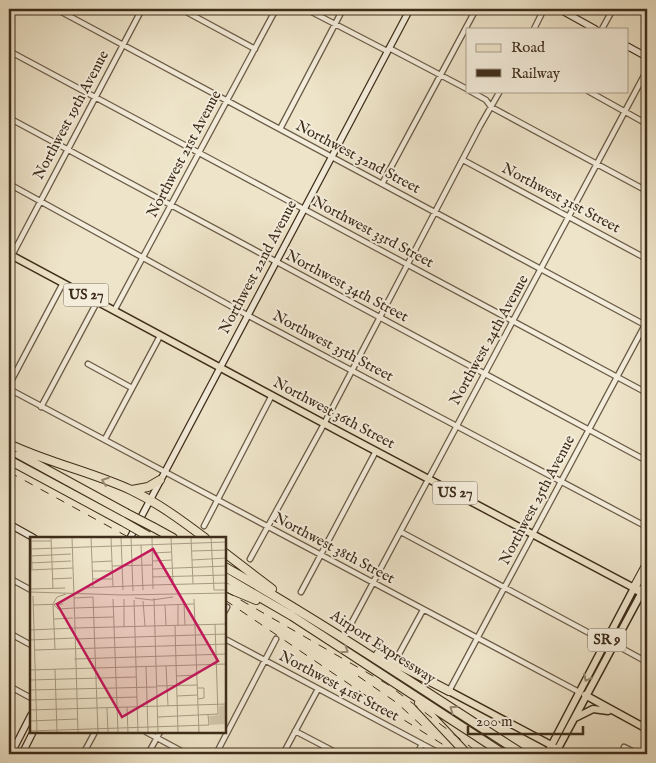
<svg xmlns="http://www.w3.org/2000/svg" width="656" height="763" font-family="'IM FELL English',serif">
<rect width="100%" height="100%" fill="#eee4c9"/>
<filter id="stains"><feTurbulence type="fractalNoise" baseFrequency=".004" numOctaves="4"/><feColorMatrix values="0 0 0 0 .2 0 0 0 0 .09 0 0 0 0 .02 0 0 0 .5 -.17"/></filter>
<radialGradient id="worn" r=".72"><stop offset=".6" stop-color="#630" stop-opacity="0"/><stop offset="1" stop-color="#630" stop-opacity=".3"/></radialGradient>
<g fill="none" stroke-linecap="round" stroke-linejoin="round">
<defs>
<path id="street" d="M56,9L647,326
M181,9L255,49
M306,9L387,51
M534,29L544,9
M602,29L613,9
M389,48L467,89
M9,51L647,393
M470,91L486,100L491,107L647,191
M588,91L647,124
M9,118L647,461
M280,129L343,9
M463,160L647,259
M9,184L247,315L647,527
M382,184L476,9
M9,261L142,9
M114,311L276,9
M88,364L132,388
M9,385L63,283
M9,389L579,692
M41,407L97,302
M105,439L160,336
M204,526L272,395
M401,532L606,642
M250,559L324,424L480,126L500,91
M9,578L31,590
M301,592L376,451
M225,611L227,607
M352,622L647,70
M9,633L31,645
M225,639L441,754
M614,644L647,662
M399,654L423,610
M9,686L31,698
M449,691L647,321
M295,731L339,754
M146,732L187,754
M9,741L16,744
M551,745L568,754
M624,747L638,754
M83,754L95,732
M148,754L160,732
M216,754L276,639
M283,754L318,689
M417,754L422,744"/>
<path id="secondary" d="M559,9L595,29
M627,46L647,57
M9,524L34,538
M130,538L410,9
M11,754L31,715
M22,754L33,732"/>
<path id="primary" d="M9,254L338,431L634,588L547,754
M449,691L551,745
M585,695L647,729
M575,718L593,709L608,711
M555,754L642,592"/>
<path id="highway" d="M9,444C49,463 92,472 131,490C158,503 181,520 205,538
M18,454L126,513
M9,460L122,521
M132,490L148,487L160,480
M153,527L173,538
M225,553L272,589
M647,564L634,588L647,595
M225,567C327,625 424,691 523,754
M225,577L292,616L504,754
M225,587L256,600
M642,592L647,582
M378,654L449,691
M419,703L467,754"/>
</defs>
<use href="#street" stroke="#6a5b46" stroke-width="7"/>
<use href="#secondary" stroke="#3e2d1a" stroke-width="8"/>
<use href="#primary" stroke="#3e2d1a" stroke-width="9"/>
<use href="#highway" stroke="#3e2d1a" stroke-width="10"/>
<use href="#street" stroke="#f4eddc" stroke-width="4.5"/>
<use href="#secondary" stroke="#f4eddc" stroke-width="5.5"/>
<use href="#primary" stroke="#eee4c9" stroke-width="6"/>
<use href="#highway" stroke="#eee4c9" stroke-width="8"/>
<path stroke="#3e2d1a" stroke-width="1" stroke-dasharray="9 9" stroke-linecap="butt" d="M9,472L130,538
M225,591L387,684L480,754
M225,600L377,703L458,754
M358,676L397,703L422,726"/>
<defs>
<path id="highway-bridge" d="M126,513L153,527
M122,521L148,536"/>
</defs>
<use href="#highway-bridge" stroke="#3e2d1a" stroke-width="10" stroke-linecap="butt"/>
<use href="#highway-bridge" stroke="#eee4c9" stroke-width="8"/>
</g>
<defs><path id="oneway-chevron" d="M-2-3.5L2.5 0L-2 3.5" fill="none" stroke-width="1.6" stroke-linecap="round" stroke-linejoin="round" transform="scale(1.25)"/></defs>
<g stroke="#968872">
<use href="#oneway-chevron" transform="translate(105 481) rotate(-160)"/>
<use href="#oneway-chevron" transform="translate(345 650) rotate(33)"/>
<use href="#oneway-chevron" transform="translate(587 678) rotate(118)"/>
<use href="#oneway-chevron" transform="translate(453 709) rotate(-146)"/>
</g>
<g text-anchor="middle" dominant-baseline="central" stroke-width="4" stroke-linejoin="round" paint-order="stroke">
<g fill="#f4eddc" stroke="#756754" stroke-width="1">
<rect x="63.5" y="283.5" width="45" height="23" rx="4"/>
<rect x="432.5" y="481.5" width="45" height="23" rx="4"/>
<rect x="588" y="628.5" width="38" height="23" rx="4"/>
</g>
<g font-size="14" font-weight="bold" fill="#3e2d1a">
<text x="86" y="295">US 27</text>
<text x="455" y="493">US 27</text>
<text x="607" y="640">SR 9</text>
</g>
<g font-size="15" fill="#3e2d1a" stroke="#f4eddc">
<text transform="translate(71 115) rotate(-62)">Northwest 19th Avenue</text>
<text transform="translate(184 154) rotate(-62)">Northwest 21st Avenue</text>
<text transform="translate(358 157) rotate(28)">Northwest 32nd Street</text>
<text transform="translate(561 198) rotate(28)">Northwest 31st Street</text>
<text transform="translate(373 232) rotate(28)">Northwest 33rd Street</text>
<text transform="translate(258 267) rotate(-62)">Northwest 22nd Avenue</text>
<text transform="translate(347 286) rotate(28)">Northwest 34th Street</text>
<text transform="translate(489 340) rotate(-61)">Northwest 24th Avenue</text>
<text transform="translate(333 346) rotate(28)">Northwest 35th Street</text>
<text transform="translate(334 413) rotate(28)">Northwest 36th Street</text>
<text transform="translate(537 500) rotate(-62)">Northwest 25th Avenue</text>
<text transform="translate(334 548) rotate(28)">Northwest 38th Street</text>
<text transform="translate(383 647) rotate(33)">Airport Expressway</text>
<text transform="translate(339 686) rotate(28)">Northwest 41st Street</text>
</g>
</g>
<g transform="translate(30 537)">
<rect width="196" height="196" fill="#eee4c9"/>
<path d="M196,168V196L195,187L180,188L179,179L189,178V169Z" fill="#d0c5ab"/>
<path fill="none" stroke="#a89b83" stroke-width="1" d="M1,0L2,32M21,0L23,52M42,0L45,91L197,87M61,0L63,50M81,0L83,50M91,0L93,53M101,0L103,54M122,0L123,52M141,0L143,47M161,0L163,47M181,0L184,53H197M21,1L50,0M1,4H21M111,8L113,53M0,12L197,5M162,14L197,13M123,16L142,15M0,19L41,17M162,23L197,21M123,24L142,23M62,25L82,24M0,26L41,24M82,29L122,28M122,32L197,29M0,33L43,31M62,34H82M122,40L197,38M22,42L42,41M62,42H82M123,48L197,46M54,51L123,48M1,52L35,51M0,55L93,58L197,56M3,59L7,196M63,60L68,196M44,61L63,60M105,61L122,63L143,60M124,61L128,196M83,62L88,196M94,62V90M164,62L169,196M104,63L108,196M113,64L115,89M23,67L28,72L44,71M23,67L27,60L36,57M154,67L155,88M3,68L33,67M23,68L25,112M135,68L136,88M148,68V88M45,71L164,67M45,81L84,80M24,82L43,81M145,89L148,196M0,93L45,91L48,196M45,102L197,97M0,103L44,101M5,113L197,107M44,122L197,117M116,129L118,196M136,129L138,169M25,132L27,196M0,133L197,127M146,139L167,138M0,143L106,140M127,149L167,148M167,151H174V161L168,162M0,153L126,150M147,159L167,158M0,163L107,160M97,170L98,196M77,171L78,196M0,173L197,167M128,180L188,177L185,87M0,184L47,182M0,194L179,188L178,178"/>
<path fill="#c2185b" fill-opacity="0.15" stroke="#c2185b" stroke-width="2.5" d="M123,12L188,124L92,180L27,67Z"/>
<rect width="196" height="196" fill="none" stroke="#3e2d1a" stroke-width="2.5"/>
</g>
<rect width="656" height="763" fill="none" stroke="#eee4c9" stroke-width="30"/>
<rect x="10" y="10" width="636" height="743" fill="none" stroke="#3e2d1a" stroke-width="2.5"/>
<rect x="15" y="15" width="626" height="733" fill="none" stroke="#3e2d1a"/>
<rect x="466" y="28" width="162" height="65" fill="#f4eddc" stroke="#aba08e"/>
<rect x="476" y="44" width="25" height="8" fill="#eee4c9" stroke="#aba08e"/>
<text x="511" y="52" font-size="15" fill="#3e2d1a">Road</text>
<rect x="476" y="69" width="25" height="8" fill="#3e2d1a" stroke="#aba08e"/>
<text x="511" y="78" font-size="15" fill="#3e2d1a">Railway</text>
<path d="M468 726v8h115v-8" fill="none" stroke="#3e2d1a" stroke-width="2.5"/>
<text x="476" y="726" font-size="15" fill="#3e2d1a" stroke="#f4eddc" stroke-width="4" paint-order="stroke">200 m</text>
<rect width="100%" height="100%" filter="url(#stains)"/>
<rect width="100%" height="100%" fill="url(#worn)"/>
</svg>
